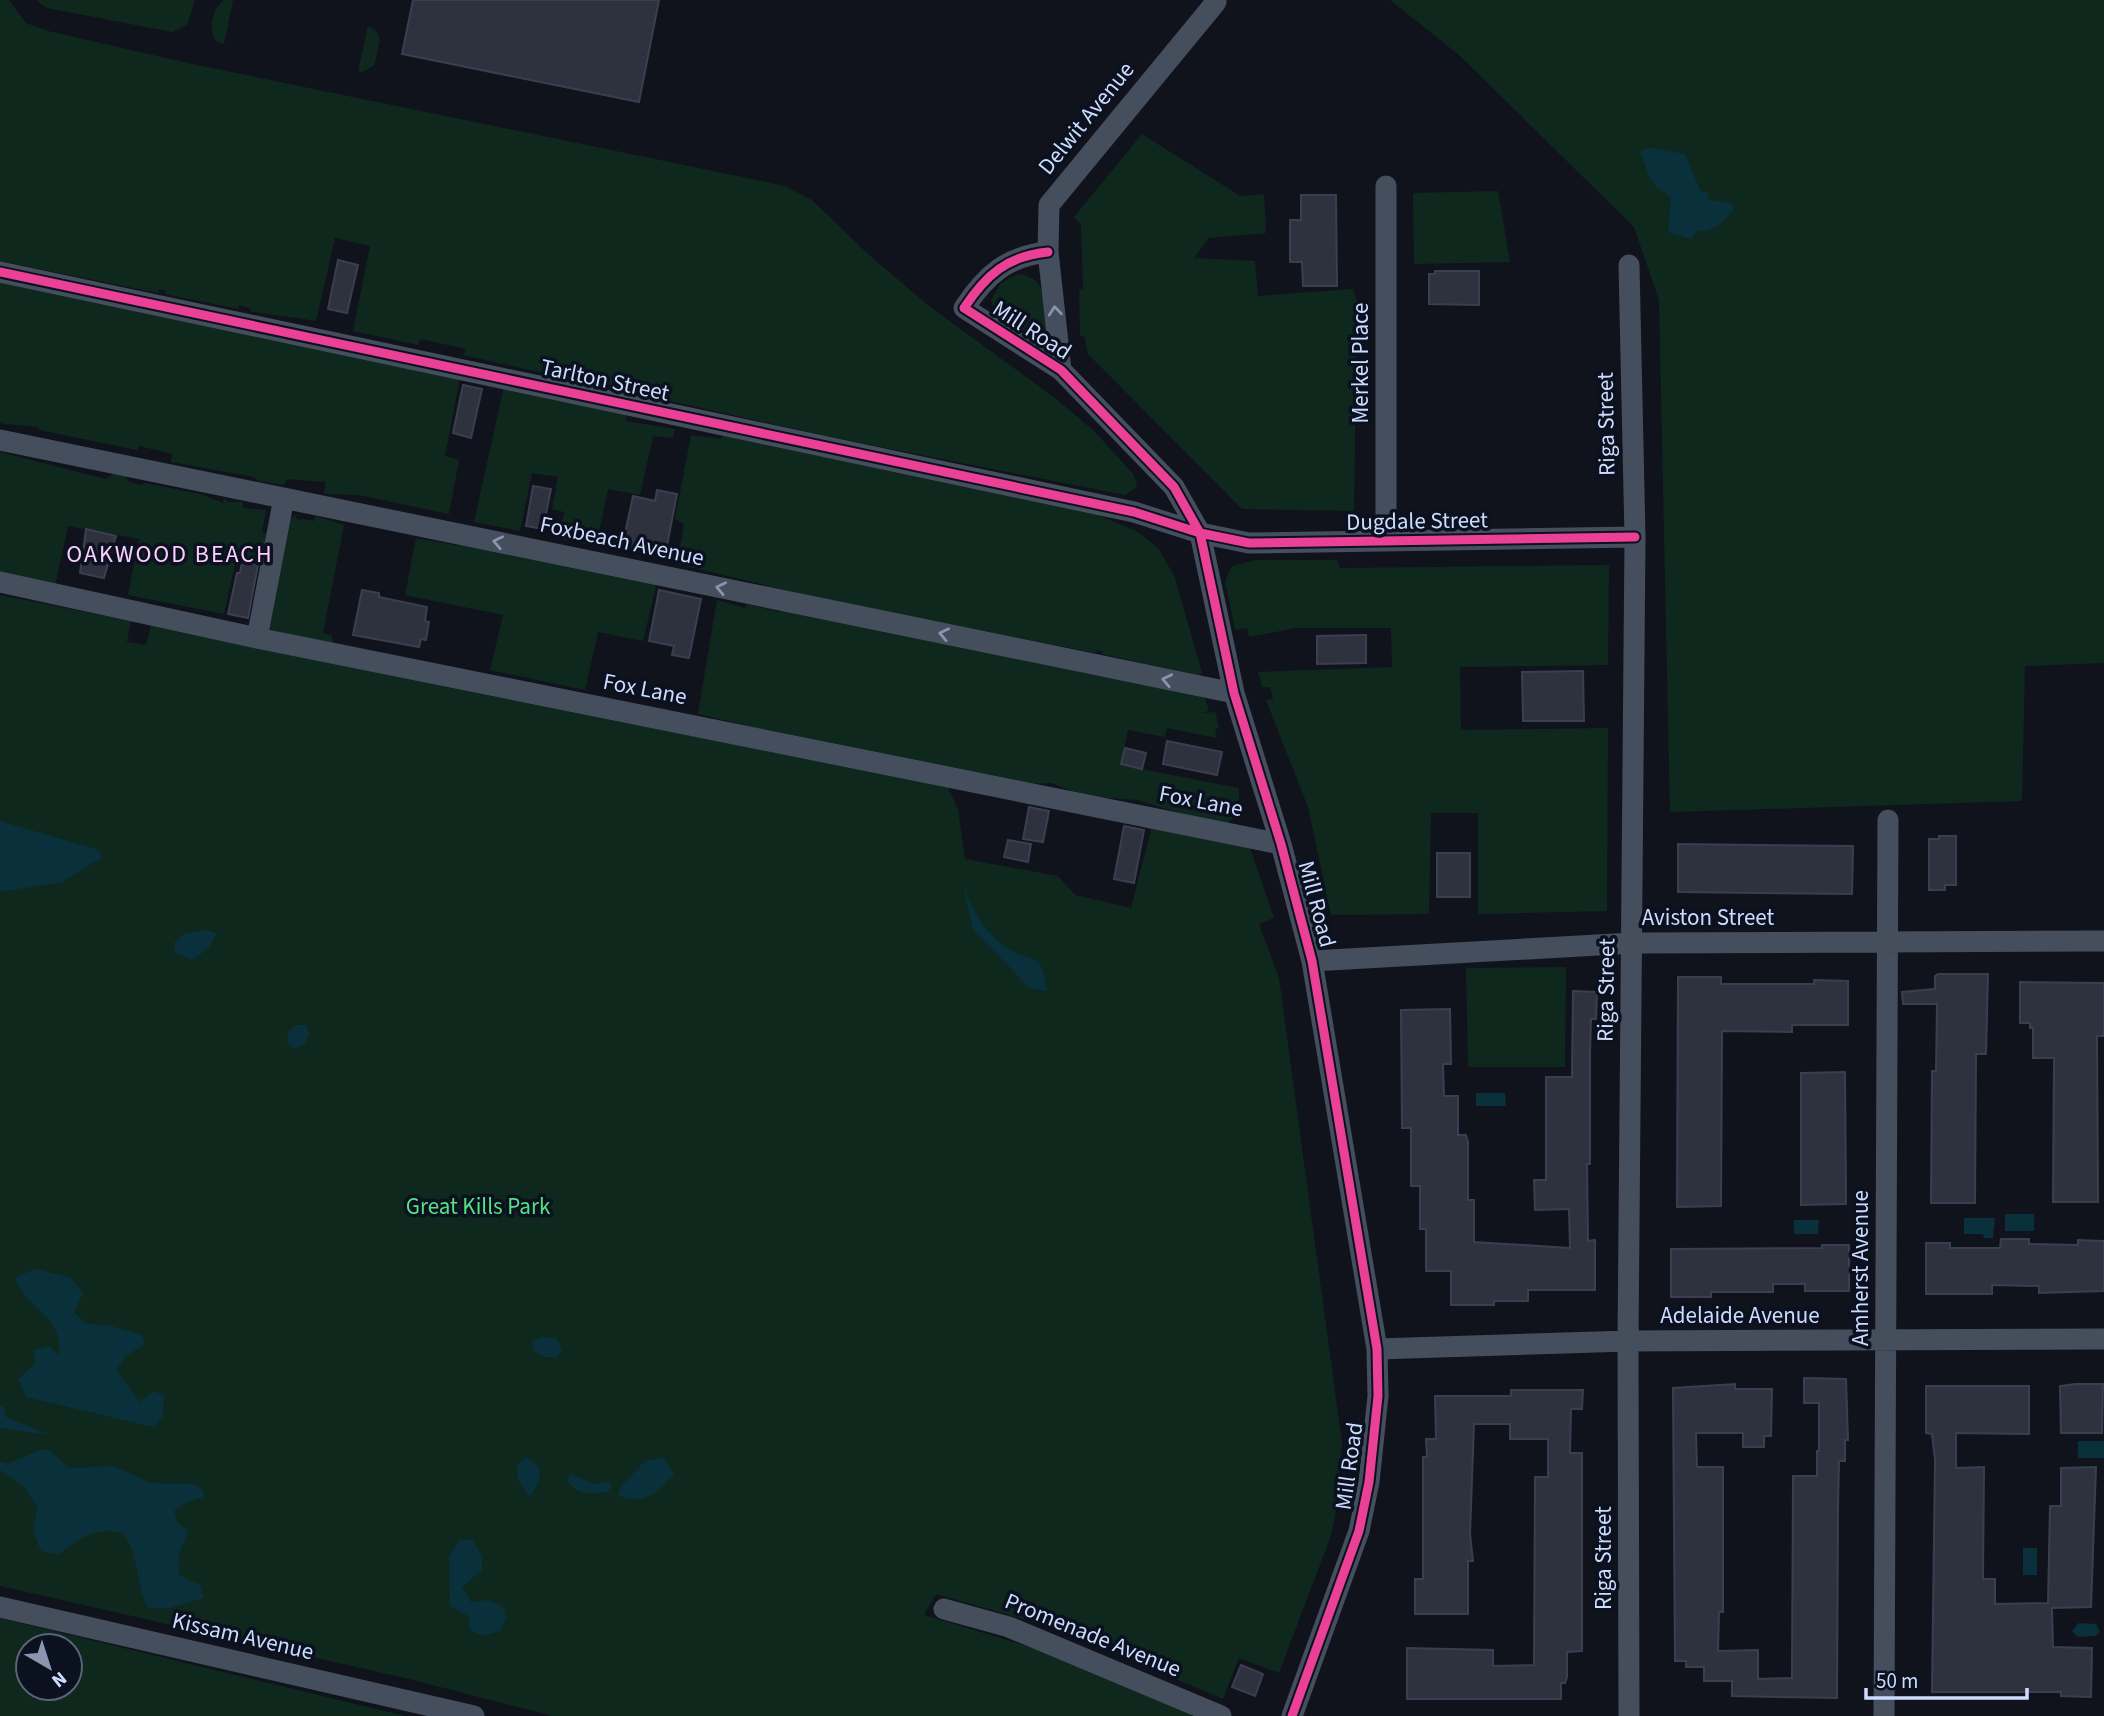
<svg xmlns="http://www.w3.org/2000/svg" width="2104" height="1716" font-family="'Source Sans 3',sans-serif">
<rect width="100%" height="100%" fill="#10131c"/>
<path fill="#0f281e" fill-rule="evenodd" d="M0,0H9L26,23L48,31L197,65L767,182L787,187L812,200L868,254L929,306L1055,398L1094,431L1134,475L1137,487L1125,495L836,438L463,355L466,349L420,339L418,345L353,331L370,246L335,238L316,321C294,317 272,316 250,311V308L239,305L238,309L165,294V290L159,289L158,293L0,261Z
M36,0H192L195,1L187,25L172,32L47,8Z
M224,0H233L224,44L216,41C208,29 212,9 224,0Z
M1390,0H2104V663L2025,666L2022,801L1670,812L1659,300L1634,227L1459,55Z
M368,26L376,31L380,40L374,66L361,72L358,71Z
M1142,134L1240,196L1264,194L1266,233L1209,238L1194,258L1255,261L1258,296L1353,289L1357,301L1354,511L1242,509L1088,354L1084,336H1080L1079,290L1083,289L1081,225L1074,217Z
M1498,191L1510,262L1414,264L1413,193Z
M1018,274C1053,277 1046,320 1049,347L1046,350L1012,331C1010,318 994,313 991,300L1001,283Z
M0,282L460,378L445,456L459,460L449,514L359,495L324,494L326,482L287,479L284,485L258,481L254,477L171,462L172,454L139,446L137,450L132,449L39,430V428C26,424 15,426 0,423Z
M504,386L627,411L626,421L675,429L673,438L653,436L640,495L608,489L596,546L558,539L564,512L552,509L558,477L532,473L520,531L474,522Z
M724,431L1085,509L1138,532L1159,549L1175,578L1202,673L1199,675L1102,654L1103,651L1097,650L1096,653L848,605L677,564L684,524L675,519L691,435L721,439Z
M0,452L106,479L113,474L125,476L129,482L142,485L144,483L201,494L223,503L224,498L228,502H243V508L266,510L262,532L266,534L261,564L236,561L224,614L128,595L139,539L68,526L55,586L0,574Z
M295,515L298,521L301,519L314,521L315,516L344,525L323,633L332,636L333,645L269,629L286,523Z
M416,538L460,546L461,543L654,583L656,587L643,641L598,632L585,690L490,670L503,615L405,595Z
M1256,560H1337L1340,568L1609,565L1608,665L1460,667L1461,730L1608,728L1607,911L1478,914V813H1431L1429,914L1331,915L1308,807L1266,700L1273,699L1270,687H1262L1258,672L1392,667L1391,628H1296L1249,637L1247,628L1235,630L1225,581L1232,566Z
M0,595L131,621L127,642L146,645L151,625L947,786L958,809L965,859L1058,876L1075,895L1131,908L1152,826L1249,845L1274,918L1259,924L1279,978L1342,1443L1335,1517L1330,1538L1279,1673L1239,1658L1223,1699L1058,1629L936,1594L924,1615L1064,1657L1208,1716H553L409,1679L0,1586Z
M717,600L745,608L747,604L780,612L782,609L1087,674L1103,677L1108,674L1205,698L1209,711L1202,713L1215,712L1219,727L1215,730L1217,738L1167,728L1165,737L1128,730L1121,765L1239,788V813L1226,824L1209,822L1137,800L1083,796L1052,783L1025,784L923,767L698,714Z
M1566,967L1565,1067H1468L1466,968Z
M0,1618L405,1716H0ZM28,1646H70V1688H28Z"/>
<path fill="#09303b" d="M1650,148L1685,154L1701,192H1709L1707,199L1732,204L1734,209C1724,221 1713,233 1696,231L1691,239L1668,232L1671,197L1656,187L1649,177L1640,151Z
M0,821L99,850L101,858L62,882L0,892Z
M963,886C975,914 987,938 1016,953C1024,957 1035,957 1040,965C1044,972 1045,983 1048,991L1030,988L973,930Z
M206,930L217,933L209,948L192,960L175,953L174,943L185,933Z
M296,1025H306L309,1032L306,1043L295,1049L287,1043L288,1032Z
M1476,1093H1505L1506,1106H1476Z
M2005,1214H2034V1231H2005Z
M1964,1218H1995L1993,1238H1984L1983,1234H1964Z
M1794,1220H1819L1818,1234H1794Z
M35,1269L70,1277L83,1293L74,1313L87,1324L111,1326L142,1335L145,1344L125,1357L116,1370L140,1402L154,1391L164,1396L163,1416L153,1427L26,1397L18,1379L35,1364L34,1350L49,1346L59,1355C64,1314 23,1309 16,1277Z
M542,1337L556,1338L562,1350L557,1357H544L534,1351L532,1341Z
M3,1405L6,1417L50,1435L0,1428V1406Z
M2078,1441H2104V1458H2078Z
M39,1450H49L69,1468L113,1466L151,1483L194,1484L204,1491L203,1497L185,1503L174,1511L177,1522L188,1531L178,1557L179,1575L199,1584L204,1598L170,1608H149C133,1584 142,1558 123,1533C93,1527 83,1536 59,1554L41,1551L33,1531L37,1507L24,1487L0,1470V1462L8,1464Z
M526,1457L539,1467L540,1479L530,1497L518,1480L517,1465Z
M664,1458L674,1474C657,1494 644,1506 617,1495L623,1484L646,1460Z
M570,1474L595,1484L608,1481L612,1485L608,1492C592,1494 577,1496 568,1481Z
M460,1539L472,1540L482,1555V1570L462,1587L471,1602L488,1600L503,1606L506,1618L500,1631L483,1636L470,1630L468,1616L450,1606L449,1557Z
M2023,1548H2037V1575H2023Z
M2079,1623L2096,1624L2100,1632L2095,1636L2078,1637L2072,1631Z"/>
<path fill="#2e323e" stroke="#3a3f50" stroke-width="2" d="M413,0H659L639,102L402,54Z
M1301,195H1336L1337,286H1303L1302,262H1290V220H1301Z
M338,260L358,265L347,313L328,309Z
M1435,271H1479V305L1429,304V274H1435Z
M463,385L482,389L471,438L453,433Z
M533,486L551,489L543,529L526,526Z
M657,490L677,494L665,556L622,547L633,496L655,501Z
M86,529L116,536L104,578L80,573Z
M242,562L258,565L248,618L228,614L237,573H240Z
M362,590L379,593V597L427,607L425,621L429,622L426,640L421,639L419,647L353,635Z
M659,590L701,599L689,658L672,655L674,646L649,641Z
M1366,635V663L1317,664V636Z
M1583,671L1584,721H1523L1522,672Z
M1167,741L1222,752L1217,775L1163,764Z
M1125,748L1146,753L1142,769L1121,764Z
M1029,807L1049,811L1043,842L1023,839Z
M1124,826L1144,830L1134,883L1114,879Z
M1939,836H1956V885H1945V890H1929V839H1939Z
M1008,840L1031,844L1028,862L1004,857Z
M1678,844L1853,846L1852,894L1678,892Z
M1437,853H1470V897H1437Z
M1938,974H1988L1986,1054H1976L1975,1203H1931L1932,1071H1936L1937,1004H1903L1902,992L1935,989V976Z
M1678,977H1721V984H1814V980L1848,981V1025H1792V1032L1722,1031L1721,1206L1677,1207Z
M2020,982L2104,983V1036H2097L2098,1202H2053L2054,1058H2033V1028H2030V1023H2020Z
M1573,991L1597,992L1596,1019H1591L1590,1052V1164H1587L1588,1241L1595,1240V1290H1528V1301H1494V1305H1451V1271H1426V1229H1420V1186H1411V1128H1402L1401,1010L1450,1009L1451,1064H1443L1444,1096H1458V1135H1466L1468,1142V1200H1474V1242L1570,1248L1569,1209L1535,1210L1534,1180H1546V1077H1572Z
M1845,1072L1846,1204L1801,1205V1073Z
M2001,1239H2029V1244L2078,1245V1240L2104,1241V1291L2039,1293V1286L1992,1285V1294H1926V1243H1950V1248H2000Z
M1822,1245H1849V1291H1805V1284H1773V1292H1711V1297H1671V1249L1822,1248Z
M1804,1378L1846,1379L1848,1440H1845V1461H1839L1838,1507L1837,1698L1732,1696V1681H1704V1667H1686V1661H1675L1673,1388L1735,1384V1389H1772L1771,1436H1764V1447H1743V1433H1696L1697,1467H1723V1612H1719L1718,1651L1758,1650V1679L1792,1678L1793,1476H1817V1451H1819V1403H1804Z
M2075,1384H2103L2102,1433H2061L2060,1386Z
M1926,1386H2029V1434L1956,1433V1468L1984,1467L1983,1579H1995V1604L2048,1603L2050,1506H2061V1468L2096,1467L2091,1607L2052,1608L2053,1647L2092,1648L2091,1697L2061,1696V1692H1932L1935,1460L1932,1434L1926,1433Z
M1511,1390H1583L1582,1409H1571L1570,1453H1582V1651L1567,1652V1677L1565,1683H1561V1699H1407V1648L1493,1650V1666L1534,1665L1535,1477H1548V1439H1510V1424H1474L1470,1534L1473,1561H1468V1614H1415V1579H1423V1457H1427L1426,1439H1436L1435,1396H1511Z
M1241,1665L1263,1674L1255,1696L1232,1687Z"/>
<g fill="none" stroke-linecap="round" stroke-linejoin="round">
<path stroke="#454e5d" stroke-width="21" d="M1048,252C1007,256 986,275 964,308L1061,370L1174,487L1200,533L1234,693L1281,844L1312,961L1377,1349L1378,1396L1369,1482L1359,1531L1292,1716
M1629,265L1635,537L1628,1341L1629,1716
M0,272L1134,512L1200,533L1249,543L1635,537
M1061,370L1048,252L1049,205L1216,2
M0,440L1234,693
M1386,540V186
M0,582L257,638L1281,844
M257,638L284,498
M1312,961L1633,943L2104,941
M1377,1349L1628,1341L2104,1339
M0,1607L474,1716
M944,1609L1009,1627L1221,1716
M1884,1716L1888,820"/>
<defs>
<path id="cycleway" d="M1048,252C1007,256 986,275 964,308L1061,370L1174,487L1200,533L1234,693L1281,844L1312,961L1377,1349L1378,1396L1369,1482L1359,1531L1292,1716
M0,272L1134,512L1200,533L1249,543L1635,537"/>
</defs>
<use href="#cycleway" stroke="#0c1120" stroke-width="13"/>
<use href="#cycleway" stroke="#ea4096" stroke-width="9"/>
</g>
<defs><path id="oneway-chevron" d="M-2-3.5L2.5 0L-2 3.5" fill="none" stroke-width="1.6" stroke-linecap="round" stroke-linejoin="round" transform="scale(1.75)"/></defs>
<g stroke="#8895ae">
<use href="#oneway-chevron" transform="translate(1055 311) rotate(-96)"/>
<use href="#oneway-chevron" transform="translate(498 542) rotate(-168)"/>
<use href="#oneway-chevron" transform="translate(721 588) rotate(-168)"/>
<use href="#oneway-chevron" transform="translate(944 634) rotate(-168)"/>
<use href="#oneway-chevron" transform="translate(1167 680) rotate(-168)"/>
</g>
<g text-anchor="middle" dominant-baseline="central" stroke-width="7" stroke-linejoin="round" paint-order="stroke">
<g font-size="23" fill="#ccdcff" stroke="#0c1120">
<text transform="translate(1086 118) rotate(-51)">Delwit Avenue</text>
<text transform="translate(1032 330) rotate(33)">Mill Road</text>
<text transform="translate(1360 363) rotate(-90)">Merkel Place</text>
<text transform="translate(605 380) rotate(12)">Tarlton Street</text>
<text transform="translate(1606 424) rotate(-91)">Riga Street</text>
<text transform="translate(1417 521) rotate(-1)">Dugdale Street</text>
<text transform="translate(622 541) rotate(12)">Foxbeach Avenue</text>
<text transform="translate(645 689) rotate(11)">Fox Lane</text>
<text transform="translate(1201 801) rotate(11)">Fox Lane</text>
<text transform="translate(1317 904) rotate(75)">Mill Road</text>
<text x="1708" y="917">Aviston Street</text>
<text transform="translate(1606 990) rotate(-89)">Riga Street</text>
<text transform="translate(1860 1268) rotate(-90)">Amherst Avenue</text>
<text x="1740" y="1315">Adelaide Avenue</text>
<text transform="translate(1349 1466) rotate(-82)">Mill Road</text>
<text transform="translate(1603 1558) rotate(-90)">Riga Street</text>
<text transform="translate(1093 1635) rotate(22)">Promenade Avenue</text>
<text transform="translate(243 1636) rotate(13)">Kissam Avenue</text>
</g>
<g font-size="23" fill="#54e282" stroke="#0c1120">
<text x="478" y="1206">Great Kills Park</text>
</g>
<g font-size="24" letter-spacing="2" fill="#fcceff" stroke="#0c1120">
<text x="170" y="554">OAKWOOD BEACH</text>
</g>
</g>
<g transform="translate(49 1667) rotate(141)"><circle r="33" fill="#0c1120" stroke="#596279" stroke-width="2"/>
<path d="M0-5L12 26L0 18L-12 26Z" fill="#8a96b0"/>
<text y="-10" font-size="19" font-weight="bold" text-anchor="middle" fill="#ccdcff">N</text>
</g>
<path d="M1866 1688v10h161v-10" fill="none" stroke="#ccdcff" stroke-width="3.5"/>
<text x="1876" y="1688" font-size="21" fill="#ccdcff" stroke="#0c1120" stroke-width="5" paint-order="stroke">50 m</text>
</svg>
